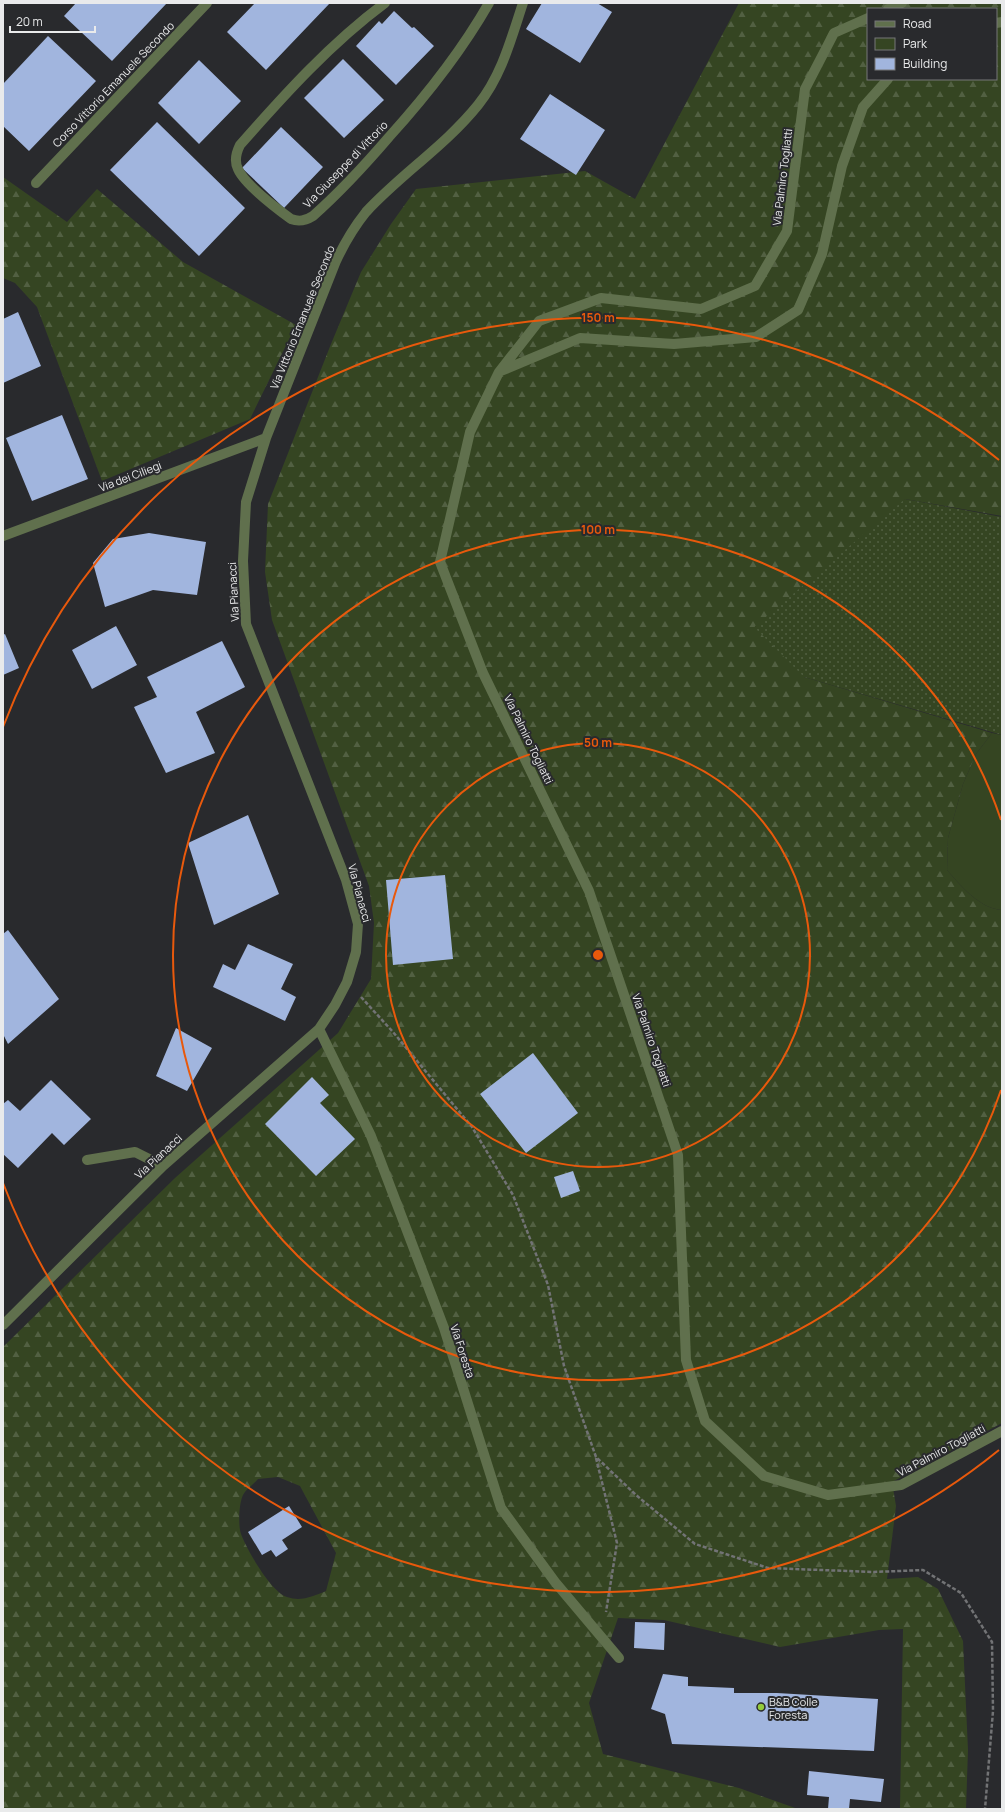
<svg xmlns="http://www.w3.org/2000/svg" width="1005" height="1812" font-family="Manrope,sans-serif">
<defs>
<pattern id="forest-firs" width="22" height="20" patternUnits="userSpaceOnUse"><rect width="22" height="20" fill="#354522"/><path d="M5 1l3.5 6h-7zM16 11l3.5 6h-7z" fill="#526042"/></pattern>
<pattern id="garden-dots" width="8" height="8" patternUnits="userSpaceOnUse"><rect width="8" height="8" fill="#354522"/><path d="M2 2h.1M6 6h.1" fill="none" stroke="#526042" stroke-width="1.8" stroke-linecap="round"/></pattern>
</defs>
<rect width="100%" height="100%" fill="#292a2d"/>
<path fill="#354522" d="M992,733L1002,735V910C980,909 960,885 947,870L948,838L963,784L976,754Z"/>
<path fill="url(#forest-firs)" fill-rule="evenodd" d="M739,3H1002V516L905,499L804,677L992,733L976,754L963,784L948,838L947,870C960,885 980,909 1002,910V1423L892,1482L896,1506L887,1579L918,1577L938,1589L963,1641L968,1750L966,1809H900L903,1629L879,1630L780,1647L664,1620L618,1618L589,1703L603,1754L739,1788L798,1809H3V1347L175,1178L338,1033L371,979L374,923L369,886L272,620L265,572L268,504L331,344L361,272L391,224L416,189L585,171L635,199ZM868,9H996V79H868ZM278,1477L300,1486L336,1553L326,1591C314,1596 301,1602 287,1597C271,1592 247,1550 241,1534C238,1525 239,1503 243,1495C246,1489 254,1484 258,1479Z
M3,177L67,222L97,189L183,262L296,325L250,419L102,481L37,307L15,283L3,278Z"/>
<path fill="url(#garden-dots)" d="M905,499L1002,517V735L804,677L754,627Z"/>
<path fill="#a1b5de" d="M76,3H167L112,61L64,16Z
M255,3H330L266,70L227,32Z
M542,3H597L612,12L580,63L526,29Z
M394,11L412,28L414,27L434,46L396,85L356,46L379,21L382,24Z
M48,36L96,81L29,151L3,126V84Z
M343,59L384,100L344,138L304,98Z
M199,60L241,101L199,144L158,103Z
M550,94L605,130L576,175L520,139Z
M157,122L245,208L199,256L110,170Z
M281,127L323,167L284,208L242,168Z
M18,312L41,366L3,383V319Z
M62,415L88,479L32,501L6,438Z
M149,533L206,542L197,595L153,590L105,607L93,563L113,539Z
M116,626L137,665L92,689L72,650Z
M5,634L19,668L3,675V635Z
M222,641L245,687L196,712L215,753L166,773L134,707L157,697L147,677Z
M248,815L279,894L214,925L188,843Z
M445,875L453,959L393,965L386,880Z
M8,930L59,999L8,1044L3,1034V934Z
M248,944L293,964L281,989L296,997L285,1021L213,987L223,964L235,970Z
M176,1028L212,1048L187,1091L156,1076Z
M533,1053L578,1113L526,1153L480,1094Z
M312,1077L329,1095L320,1103L355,1139L316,1176L265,1124Z
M51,1080L91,1119L64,1145L52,1133L18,1168L3,1154V1104L8,1100L20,1111Z
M573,1171L580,1191L561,1198L554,1177Z
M289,1506L302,1527L282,1540L288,1549L276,1557L271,1550L262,1555L248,1532Z
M635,1622L665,1623L664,1650L634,1648Z
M663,1674L688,1677V1686L734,1688V1693H777L878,1699L874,1751L672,1744L665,1714L651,1709Z
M809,1771L884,1779L881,1802L850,1799L849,1809H828L829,1797L807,1795Z"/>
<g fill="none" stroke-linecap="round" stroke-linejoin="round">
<path stroke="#727375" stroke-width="2.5" stroke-dasharray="4 2" stroke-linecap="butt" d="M361,997L393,1032L472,1127L513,1195L548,1285L564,1366L596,1457L636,1495L695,1544L768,1568L874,1572L923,1570L961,1593L992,1642L993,1711L985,1809
M596,1458L617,1543L606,1612"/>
<path stroke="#60704d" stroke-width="10" d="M385,3C331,43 284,95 240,145C236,153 234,161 238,169C245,185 276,208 291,219C299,222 305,221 313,216C340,192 365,165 389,137C427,95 461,52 489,3
M888,9L902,3
M868,18L834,33L805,89L787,231L755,286L701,309L601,298L539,321L499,372L470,432L440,562L483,673L589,891L678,1155L686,1360L705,1421L764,1476L828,1495L901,1485L1002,1431
M996,23L1002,22
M36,183L207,3
M501,371L580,338L674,344L756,337L798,310L822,254L842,166L863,107L888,79
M3,536L266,438
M319,1029L371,1136L444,1328L501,1508L555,1582L619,1658
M87,1160L135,1152L163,1166
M3,1325L163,1166L319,1029L335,1005L347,982L356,952L358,924L346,880L246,624L243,561L246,502L266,438L336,261C344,244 354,227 366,212C401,174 445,146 478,105C502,75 511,39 523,3"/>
</g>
<g fill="none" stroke="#e8590c" stroke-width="2">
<circle cx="598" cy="955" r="212"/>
<path d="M1001 1090A425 425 0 1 1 1001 820"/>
<path d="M999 1450A637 637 0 0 1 3 1183M3 727A637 637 0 0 1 999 460"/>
</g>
<circle fill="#94cc3c" stroke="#292a2d" stroke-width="1.5" cx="761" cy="1707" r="4"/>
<g text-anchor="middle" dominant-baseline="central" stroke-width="4" stroke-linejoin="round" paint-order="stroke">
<g font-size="11" fill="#e9eaeb" stroke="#292a2d">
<text transform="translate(113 84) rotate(-46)">Corso Vittorio Emanuele Secondo</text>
<text transform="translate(345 164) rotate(-46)">Via Giuseppe di Vittorio</text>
<text transform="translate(782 177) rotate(-83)">Via Palmiro Togliatti</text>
<text transform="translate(302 317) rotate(-68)">Via Vittorio Emanuele Secondo</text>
<text transform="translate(130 476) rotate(-21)">Via dei Ciliegi</text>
<text transform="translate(233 592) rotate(-93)">Via Pianacci</text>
<text transform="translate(529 739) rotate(64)">Via Palmiro Togliatti</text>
<text transform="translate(360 893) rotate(75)">Via Pianacci</text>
<text transform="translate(652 1040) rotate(71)">Via Palmiro Togliatti</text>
<text transform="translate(158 1156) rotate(-43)">Via Pianacci</text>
<text transform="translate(463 1351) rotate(72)">Via Foresta</text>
<text transform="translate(941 1450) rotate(-28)">Via Palmiro Togliatti</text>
</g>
<g font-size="11" fill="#e9eaeb" stroke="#292a2d" text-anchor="start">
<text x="769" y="1701">B&amp;B Colle<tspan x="769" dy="13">Foresta</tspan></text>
</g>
</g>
<circle cx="598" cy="955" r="6" fill="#e8590c" stroke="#292a2d" stroke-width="2"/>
<g font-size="12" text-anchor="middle" font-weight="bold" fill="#e8590c" stroke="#292a2d" stroke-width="4" stroke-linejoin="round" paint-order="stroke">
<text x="598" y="322">150 m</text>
<text x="598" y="534">100 m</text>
<text x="598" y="747">50 m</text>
</g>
<rect width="1005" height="1812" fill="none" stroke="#e9eaeb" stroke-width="8"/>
<rect x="867" y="8" width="130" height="72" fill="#292a2d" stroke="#767779"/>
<rect x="875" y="21" width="20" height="6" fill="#60704d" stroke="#767779"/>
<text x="903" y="28" font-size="12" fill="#e9eaeb">Road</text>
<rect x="875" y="38" width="20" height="12" fill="#354522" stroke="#767779"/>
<text x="903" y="48" font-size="12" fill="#e9eaeb">Park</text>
<rect x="875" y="58" width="20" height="12" fill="#a1b5de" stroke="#767779"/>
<text x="903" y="68" font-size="12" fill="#e9eaeb">Building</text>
<path d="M10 26v6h85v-6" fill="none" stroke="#e9eaeb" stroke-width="2"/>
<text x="16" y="26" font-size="12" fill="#e9eaeb" stroke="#292a2d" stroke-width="3" paint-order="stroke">20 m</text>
</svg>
